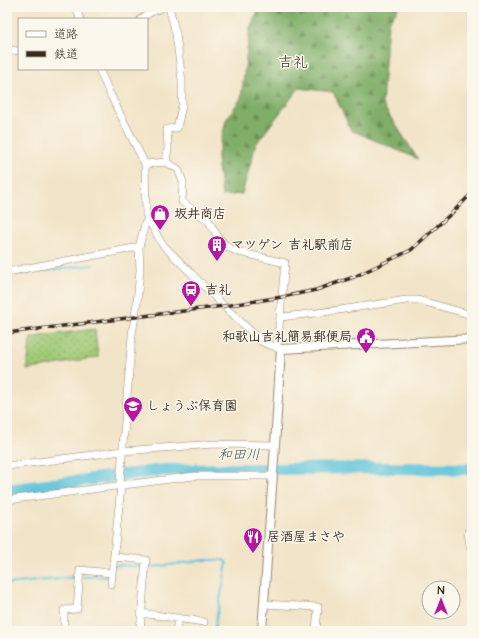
<svg xmlns="http://www.w3.org/2000/svg" width="479" height="638" font-family="'Architects Daughter','Klee One',sans-serif">
<defs>
<pattern id="grass-dots" width="8" height="8" patternUnits="userSpaceOnUse"><rect width="8" height="8" fill="#9fca76"/><path d="M2 2h.1M6 6h.1" fill="none" stroke="#83a460" stroke-width="1.8" stroke-linecap="round"/></pattern>
<pattern id="forest-firs" width="22" height="20" patternUnits="userSpaceOnUse"><rect width="22" height="20" fill="#7fae67"/><path d="M5 1l3.5 6h-7zM16 11l3.5 6h-7z" fill="#698e54"/></pattern>
</defs>
<rect width="100%" height="100%" fill="#fbf7ec"/>
<filter id="ink" filterUnits="userSpaceOnUse"><feTurbulence type="fractalNoise" baseFrequency=".025" numOctaves="2"/><feDisplacementMap in="SourceGraphic" scale="8" xChannelSelector="R" yChannelSelector="G"/><feConvolveMatrix kernelMatrix="1 2 1 2 8 2 1 2 1" color-interpolation-filters="sRGB"/></filter>
<filter id="wash" filterUnits="userSpaceOnUse"><feTurbulence type="fractalNoise" baseFrequency=".012" numOctaves="4" result="noise"/><feDisplacementMap in="SourceGraphic" scale="16" xChannelSelector="R" yChannelSelector="G"/><feGaussianBlur stdDeviation="0.9" result="paint"/><feColorMatrix in="noise" values="0 0 0 0 0 0 0 0 0 0 0 0 0 0 0 0 0 1.4 0 .05"/><feComposite in="paint" operator="in"/></filter>
<g filter="url(#wash)">
<rect width="100%" height="100%" fill="#f2e4c8"/>
<path fill="url(#grass-dots)" stroke="#6d7a4a" d="M95,329L98,357L27,370L30,342L31,338L33,337Z"/>
<path fill="url(#forest-firs)" stroke="#5d6c42" d="M260,7H399L388,23L382,104L418,159L351,130L333,92L299,88L256,144L242,194L222,196L217,159L226,120L241,98L250,27Z"/>
<g fill="none" stroke-linecap="round" stroke-linejoin="round">
<path stroke="#5cc2da" stroke-width="2" d="M17,274L93,265
M115,566L116,565L154,567L205,560H224L227,563L214,631
M82,577H106L108,574
M7,584L78,577"/>
<path stroke="#5cc2da" stroke-width="12" d="M7,490L163,470L386,468L472,469"/>
</g>
</g>
<g filter="url(#ink)">
<g fill="none" stroke-linecap="round" stroke-linejoin="round">
<defs>
<path id="minor" d="M76,7L80,19
M141,19L151,12L164,7
M7,50L19,51
M99,69L109,92L145,164L146,215L162,244L224,306L262,342L281,349
M166,162L168,148L167,129L177,128L182,106V81L176,34L169,7
M145,164L166,162L178,169L183,182L182,202L208,220L218,237L227,247L239,252L285,263L277,348
M7,272L139,247L145,224L148,219
M281,317C323,313 365,306 407,300H418L472,315
M7,466L123,451L214,444L275,445
M7,500L194,476H273
M472,532H468L470,546L472,545
M114,557L146,560L140,631
M111,584L121,486L120,482L132,335L137,303L140,270L139,247
M264,604L318,607L316,631
M141,613L204,622
M64,631V610L77,609L80,570L112,573
M176,631L178,618"/>
<path id="tertiary" d="M262,631L275,445L281,349L472,339"/>
</defs>
<use href="#minor" stroke="#968773" stroke-width="8"/>
<use href="#tertiary" stroke="#968773" stroke-width="10"/>
<use href="#minor" stroke="#fff" stroke-width="7"/>
<use href="#tertiary" stroke="#fff" stroke-width="8"/>
<defs>
<path id="rail" d="M7,333L224,306L282,297L316,290L354,277L411,250L454,211L472,193"/>
</defs>
<use href="#rail" stroke="#3b2a1e" stroke-width="3.5"/>
<use href="#rail" stroke="#fbf7ec" stroke-width="2" stroke-dasharray="6" stroke-linecap="butt"/>
</g>
</g>
<defs>
<symbol id="shop-pin" viewBox="-11 -11 22 30"><path d="M0 17L-7.5 6A9.5 9.5 0 1 1 7.5 6Z" fill="#b5179e" stroke="#fbf7ec"/><path d="M-5-2.5h2.3a2.7 3.5 0 0 1 5.4 0H5L5.5 6h-11ZM-1.5-2.5h3a1.5 2.3 0 0 0-3 0Z" fill="#fff"/></symbol>
<symbol id="building-pin" viewBox="-11 -11 22 30"><path d="M0 17L-7.5 6A9.5 9.5 0 1 1 7.5 6Z" fill="#b5179e" stroke="#fbf7ec"/><path d="M-4-6H4V6H1V3H-1V6H-4ZM-2.5-4.3h1.7v1.8h-1.7ZM.8-4.3h1.7v1.8H.8ZM-2.5-1h1.7V.8h-1.7ZM.8-1h1.7V.8H.8Z" fill="#fff"/></symbol>
<symbol id="station-pin" viewBox="-11 -11 22 30"><path d="M0 17L-7.5 6A9.5 9.5 0 1 1 7.5 6Z" fill="#b5179e" stroke="#fbf7ec"/><path d="M-3-6H3Q5-6 5-4V2Q5 4 3 4L4.5 6H3L1.5 4h-3L-3 6H-4.5L-3 4Q-5 4-5 2V-4Q-5-6-3-6ZM-3.5-4v3h7v-3ZM-3.5 1v1.5H-2V1ZM2 1v1.5H3.5V1Z" fill="#fff"/></symbol>
<symbol id="civic-pin" viewBox="-11 -11 22 30"><path d="M0 17L-7.5 6A9.5 9.5 0 1 1 7.5 6Z" fill="#b5179e" stroke="#fbf7ec"/><path d="M-.6-6.5H3V-4.5H.6V-3L4-1V1h2V6H-6V1h2V-1L-.6-3ZM-1.2 2.5V6h2.4V2.5Z" fill="#fff"/></symbol>
<symbol id="school-pin" viewBox="-11 -11 22 30"><path d="M0 17L-7.5 6A9.5 9.5 0 1 1 7.5 6Z" fill="#b5179e" stroke="#fbf7ec"/><path d="M0-5L7-2L0 1L-7-2ZM-4 1L0 2.5L4 1V4Q0 6-4 4Z" fill="#fff"/></symbol>
<symbol id="restaurant-pin" viewBox="-11 -11 22 30"><path d="M0 17L-7.5 6A9.5 9.5 0 1 1 7.5 6Z" fill="#b5179e" stroke="#fbf7ec"/><path d="M-5-6h1v4h1v-4h1v4h1v-4h1v5L-1.5 .5V6h-2V.5L-5-1ZM5-6V6H3V1.5H1.5Q1.5-4 5-6Z" fill="#fff"/></symbol>
</defs>
<g fill-rule="evenodd">
<use href="#shop-pin" x="149" y="203" width="22" height="30"/>
<use href="#building-pin" x="206" y="234" width="22" height="30"/>
<use href="#station-pin" x="180" y="279" width="22" height="30"/>
<use href="#civic-pin" x="355" y="326" width="22" height="30"/>
<use href="#school-pin" x="122" y="395" width="22" height="30"/>
<use href="#restaurant-pin" x="242" y="526" width="22" height="30"/>
</g>
<g text-anchor="middle" dominant-baseline="central" stroke-width="3" stroke-linejoin="round" paint-order="stroke">
<g font-size="13" font-weight="bold" fill="#3b2a1e" stroke="#fbf7ec" text-anchor="start">
<text x="174" y="214">坂井商店</text>
<text x="231" y="245">マツゲン 吉礼駅前店</text>
<text x="205" y="290">吉礼</text>
<text x="352" y="337" text-anchor="end">和歌山吉礼簡易郵便局</text>
<text x="147" y="406">しょうぶ保育園</text>
<text x="267" y="537">居酒屋まさや</text>
</g>
<g font-size="14" font-style="italic" fill="#455856" stroke="#fbf7ec">
<text x="239" y="455">和田川</text>
</g>
<g font-size="15" fill="#3b2a1e" stroke="#fbf7ec">
<text x="293" y="62">吉礼</text>
</g>
</g>
<rect width="479" height="638" fill="none" stroke="#fbf7ec" stroke-width="24"/>
<rect x="18" y="18" width="130" height="52" fill="#fbf7ec" stroke="#aea59a"/>
<rect x="26" y="31" width="20" height="6" fill="#ffffff" stroke="#aea59a"/>
<text x="54" y="38" font-size="12" fill="#3b2a1e">道路</text>
<rect x="26" y="51" width="20" height="6" fill="#3b2a1e" stroke="#aea59a"/>
<text x="54" y="58" font-size="12" fill="#3b2a1e">鉄道</text>
<g transform="translate(441 600)"><circle r="19" fill="#fbf7ec" stroke="#aea59a"/>
<path d="M0-3L7 15L0 10L-7 15Z" fill="#b5179e"/>
<text y="-6" font-size="11" font-weight="bold" text-anchor="middle" fill="#3b2a1e">N</text>
</g>
</svg>
